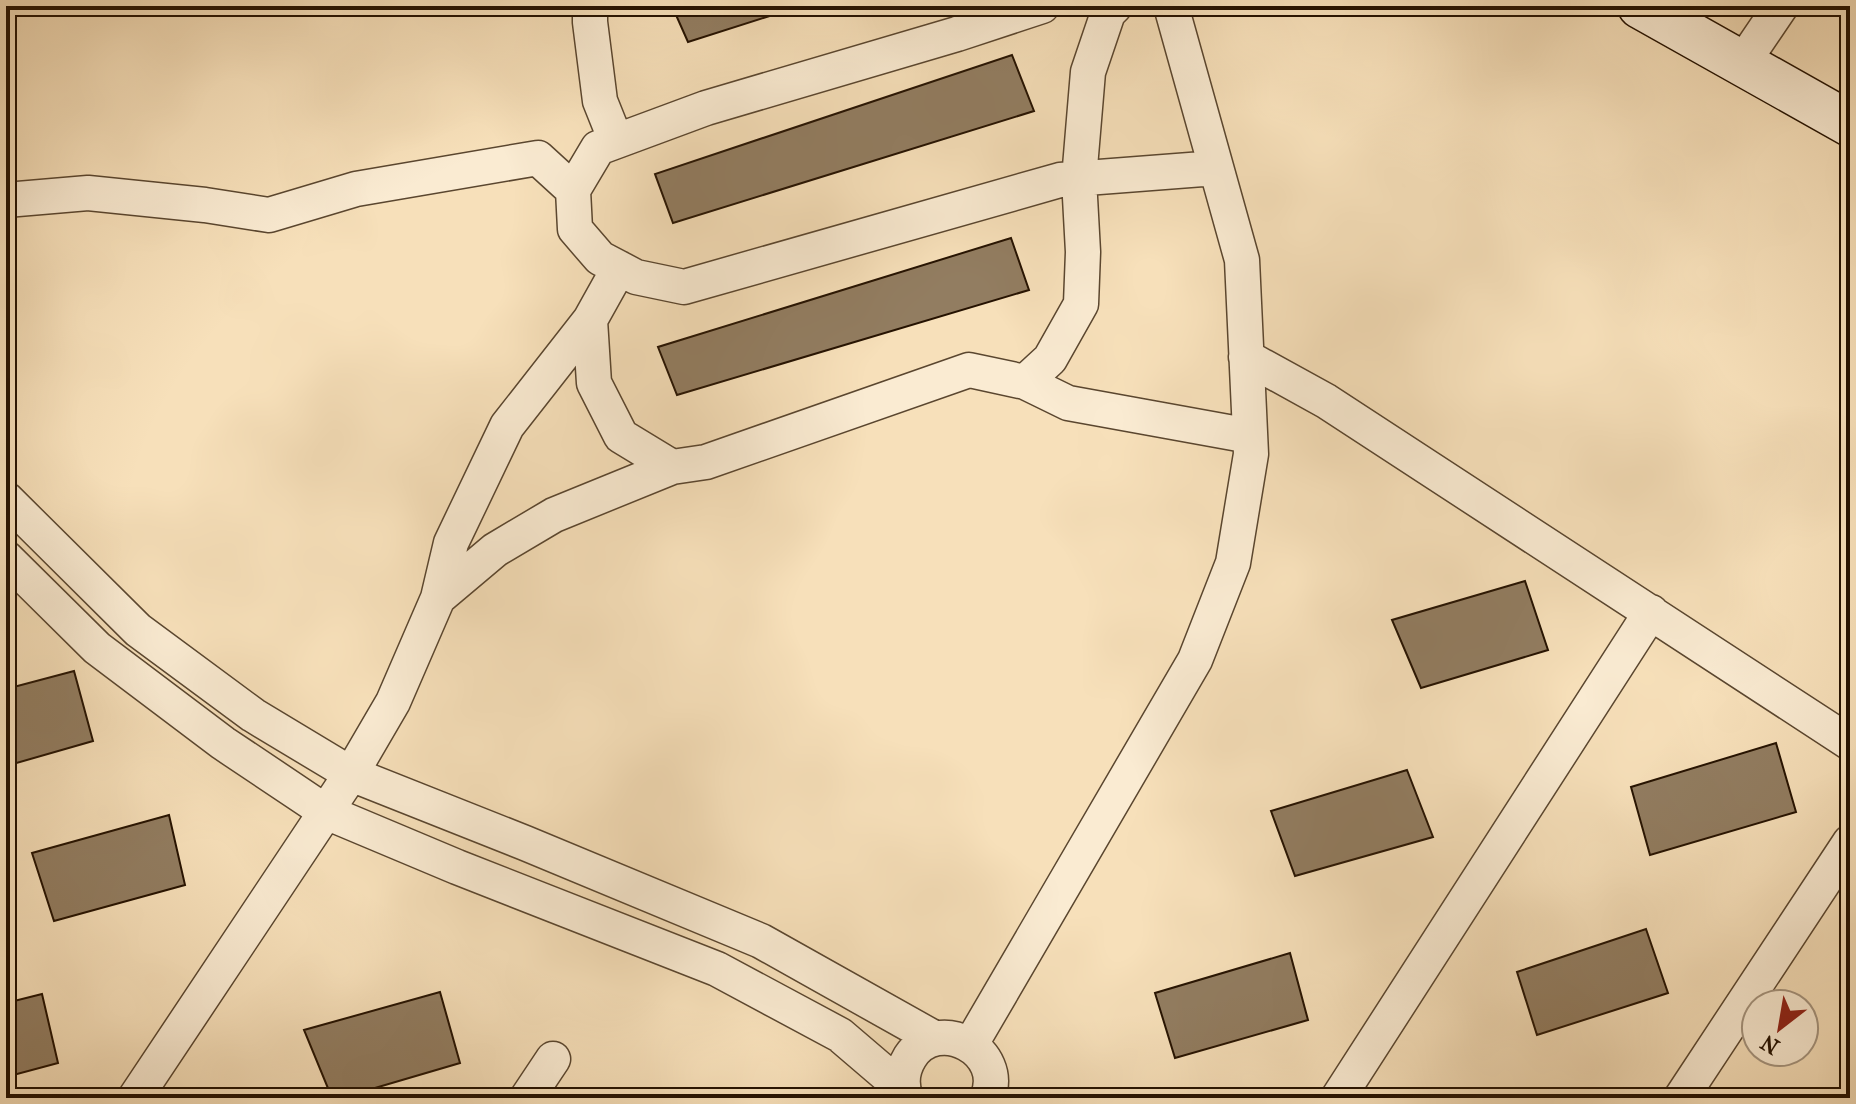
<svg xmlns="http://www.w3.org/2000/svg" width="1856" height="1104" font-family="'IM FELL French Canon',serif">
<rect width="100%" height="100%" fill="#f7e0ba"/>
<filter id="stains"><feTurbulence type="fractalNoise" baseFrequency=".0025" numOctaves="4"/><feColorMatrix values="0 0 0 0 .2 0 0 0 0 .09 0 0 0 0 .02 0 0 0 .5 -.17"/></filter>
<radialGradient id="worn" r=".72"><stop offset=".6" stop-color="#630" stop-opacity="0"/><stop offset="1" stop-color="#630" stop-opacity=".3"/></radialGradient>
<path fill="#927d61" stroke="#251201" stroke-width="2" d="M672,6H801L688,42Z
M1012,55L1034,111L673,223L655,174Z
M1011,238L1029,290L677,395L658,347Z
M1525,581L1548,650L1421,688L1392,620Z
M74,671L93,741L6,766V689Z
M1776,743L1796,812L1650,855L1631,787Z
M1407,770L1433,837L1295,876L1271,811Z
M169,815L185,885L54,921L32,853Z
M1646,929L1668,993L1537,1035L1517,972Z
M1290,953L1308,1020L1175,1058L1155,993Z
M440,992L460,1063L341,1098H332L304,1030Z
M42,994L58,1063L6,1077V1003Z"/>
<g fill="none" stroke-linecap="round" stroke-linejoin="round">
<defs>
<path id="street" d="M590,6V22L600,101L616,141
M1042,6L957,34L706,108L598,148L573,190L575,229L600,258L636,277L684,287L1060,180L1216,168
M1741,65L1781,6
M6,200L88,193L205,205L269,215L356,189L538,158L573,190
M619,268L590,320L594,383L621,436L672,467L706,462L969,370L1025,382L1068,403L1250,436
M1246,357L1326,401L1850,743
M1025,382L1050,359L1081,304L1083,252L1079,179L1088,72L1108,13L1115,6
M6,499L138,630L253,715L351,774L525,843L761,941L934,1038
M6,558L97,648L223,743L326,812L457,867L717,969L840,1035L902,1088
M438,598L451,543L507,426L590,320
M971,1044L1195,660L1233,563L1251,454L1242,260L1171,6
M135,1098L351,774L393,702L438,598L495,550L554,515L672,467
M527,1098L553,1059
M906,1098C900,1083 902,1070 910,1057C938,1013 1008,1052 987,1098
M1338,1098L1651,612
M1681,1098L1850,842"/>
<path id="secondary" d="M1640,6L1850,124"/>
</defs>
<use href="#street" stroke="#5a462f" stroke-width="37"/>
<use href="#secondary" stroke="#251201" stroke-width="47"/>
<use href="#street" stroke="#faebd2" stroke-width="34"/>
<use href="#secondary" stroke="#faebd2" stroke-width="44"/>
</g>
<rect width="1856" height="1104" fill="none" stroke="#f7e0ba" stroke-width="32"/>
<rect x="8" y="8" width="1840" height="1088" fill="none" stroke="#251201" stroke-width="4"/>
<rect x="16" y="16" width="1824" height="1072" fill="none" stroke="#251201" stroke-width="2"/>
<g transform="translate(1780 1028) rotate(211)"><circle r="38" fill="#faebd2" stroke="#a5947e" stroke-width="2"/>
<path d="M0-6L14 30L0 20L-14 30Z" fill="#8f2418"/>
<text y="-12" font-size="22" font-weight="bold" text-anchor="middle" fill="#251201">N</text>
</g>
<rect width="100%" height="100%" filter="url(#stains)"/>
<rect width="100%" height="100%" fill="url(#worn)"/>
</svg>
